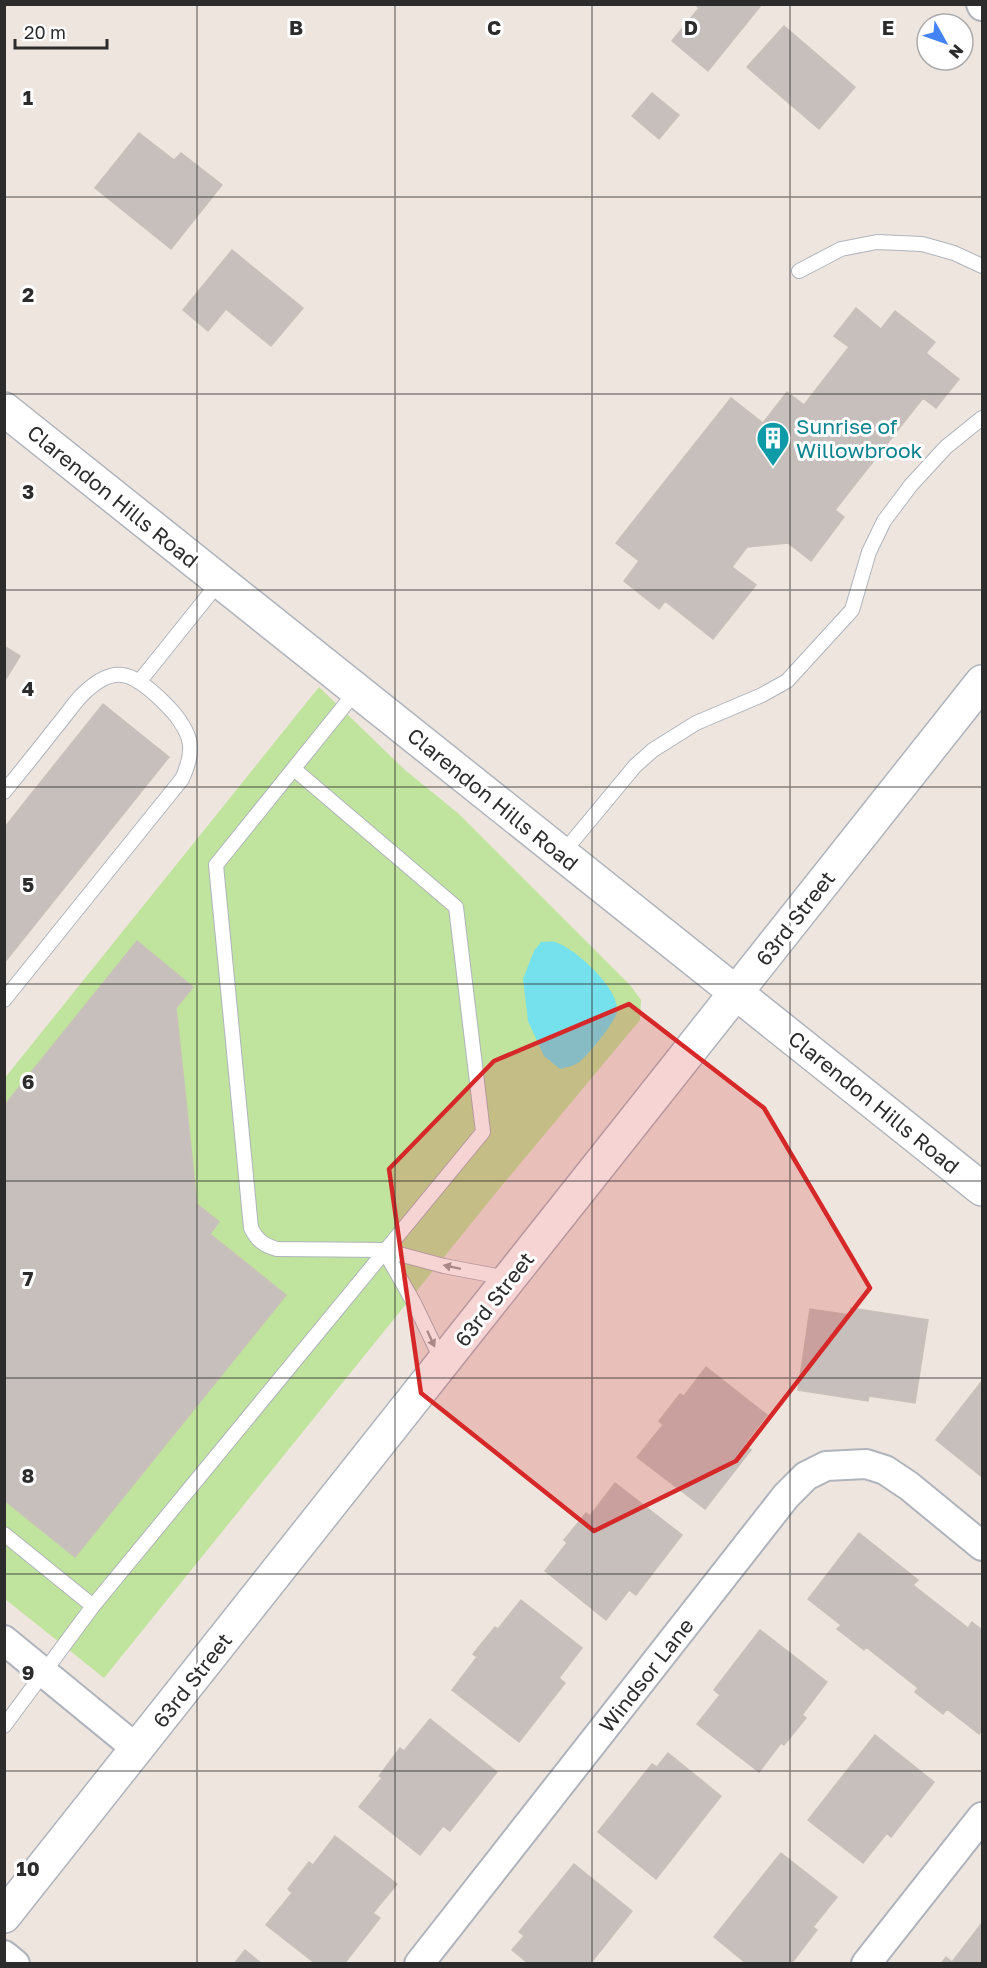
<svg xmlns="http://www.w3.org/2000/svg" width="987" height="1968" font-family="'Golos Text',sans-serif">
<rect width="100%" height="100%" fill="#eee5df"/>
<path fill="#c0e39d" d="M319,687L405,770L459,814L630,985L641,1000L640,1020L499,1189L104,1678L5,1599L4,1079Z"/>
<path fill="#75e1ed" d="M541,942C546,942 551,941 555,942C575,948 621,990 617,1012C615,1022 587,1057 578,1063C573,1066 566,1067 560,1069L544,1056L528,1021L523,979L534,951Z"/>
<path fill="#c6bfbc" stroke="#c9c1b9" stroke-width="1.5" d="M695,4H762L708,71L672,41L699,8Z
M784,26L855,87L819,129L747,67Z
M652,93L679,115L659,139L632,116Z
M139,133L174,160L181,153L222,185L171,249L95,188Z
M232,250L303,308L271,346L226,309L208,331L183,310Z
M856,308L881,329L895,311L935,342L926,353L959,379L936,408L923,398L835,510L844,517L811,561L788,543L747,547L732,567L756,585L713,639L665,601L659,609L624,581L639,561L616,543L731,398L763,423L787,392L804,405L849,347L834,336Z
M4,646L20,656L4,682Z
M103,704L169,757L4,963V828Z
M137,941L193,987L176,1008L197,1204L219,1222L210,1234L286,1295L75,1557L4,1500V1106Z
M851,1308L928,1320L915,1403L869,1396L868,1401L798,1390L810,1309L850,1315Z
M706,1367L767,1415L744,1445L751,1450L705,1509L637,1457L663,1425L659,1421L680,1394L684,1396Z
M982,1381V1477L936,1440Z
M615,1483L682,1535L636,1595L629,1590L606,1620L545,1571L567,1543L564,1540L586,1513L590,1516Z
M859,1533L918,1580L913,1585L968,1628L972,1622L982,1630V1730L979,1734L947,1709L943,1714L915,1692L918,1688L866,1647L864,1650L837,1629L841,1625L808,1599Z
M521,1600L582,1648L559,1678L565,1683L519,1742L452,1690L477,1657L473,1654L495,1627L498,1629Z
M760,1630L827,1682L802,1715L806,1718L784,1745L781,1743L759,1772L697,1724L720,1695L714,1690Z
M430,1719L497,1772L450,1831L443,1826L420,1855L359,1807L382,1778L379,1776L400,1748L404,1751Z
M875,1735L934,1782L891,1837L887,1833L863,1863L808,1820Z
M668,1753L721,1796L656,1879L598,1832L652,1764L657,1767Z
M335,1836L397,1884L373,1913L380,1918L344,1964H316L266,1925L292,1893L288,1889L309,1862L313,1865Z
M781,1853L837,1897L813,1927L817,1930L791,1964H747L714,1937Z
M574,1864L632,1911L590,1964H529L512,1950L524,1936L519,1932Z
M982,1923V1964H941L946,1957L952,1962Z
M245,1950L262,1964H234Z"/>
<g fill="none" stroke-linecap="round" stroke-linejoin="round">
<defs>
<path id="lane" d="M799,271L841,249L877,242L922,244L954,253L982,266
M139,682L220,581
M357,690L216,865L251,1228C257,1240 263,1245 277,1249L384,1250L444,1266L507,1278
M4,792C22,770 39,749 56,727C65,717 73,704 82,695C92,685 107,673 122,675C138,676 162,700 173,712C193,736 195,751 182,779L4,1000
M562,854L635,766L653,750L696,723L762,695L787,681L852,610L869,552L884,521L911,485L946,447L982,418
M384,1250L414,1303L443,1363
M4,1534L93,1606
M4,1726L93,1606L483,1132L456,907L294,769"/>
<path id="street" d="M981,4L982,6
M4,1640L137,1749
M4,1955L15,1964
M419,1964L786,1496L806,1476L826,1466L866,1464L885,1470L909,1486L982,1546
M866,1964L982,1817"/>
<path id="secondary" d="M4,409L982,1189
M4,1916L982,682"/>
</defs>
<use href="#lane" stroke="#afb4bc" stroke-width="16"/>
<use href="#street" stroke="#afb4bc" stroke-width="32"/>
<use href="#secondary" stroke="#afb4bc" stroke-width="36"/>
<use href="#lane" stroke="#fff" stroke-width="14"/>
<use href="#street" stroke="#fff" stroke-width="28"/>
<use href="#secondary" stroke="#fff" stroke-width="33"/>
</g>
<defs><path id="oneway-solid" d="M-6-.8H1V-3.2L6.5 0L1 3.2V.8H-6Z" transform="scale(1.5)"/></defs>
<g fill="#a0a0a0">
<use href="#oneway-solid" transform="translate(452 1267) rotate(-168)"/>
<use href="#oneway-solid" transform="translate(431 1339) rotate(65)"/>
</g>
<path fill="#d62828" fill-opacity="0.2" stroke="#d62828" stroke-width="4.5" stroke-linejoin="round" d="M629,1004L764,1108L870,1288L736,1461L594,1531L421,1393L389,1169L494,1061Z"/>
<path fill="none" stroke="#2c2c2c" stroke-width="1.5" stroke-opacity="0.55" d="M197,4V1964M395,4V1964M592,4V1964M790,4V1964M4,197H982M4,394H982M4,590H982M4,787H982M4,984H982M4,1181H982M4,1378H982M4,1574H982M4,1771H982"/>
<defs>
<symbol id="building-pin" viewBox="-11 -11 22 30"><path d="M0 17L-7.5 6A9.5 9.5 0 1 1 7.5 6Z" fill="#0f9aa8" stroke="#fff"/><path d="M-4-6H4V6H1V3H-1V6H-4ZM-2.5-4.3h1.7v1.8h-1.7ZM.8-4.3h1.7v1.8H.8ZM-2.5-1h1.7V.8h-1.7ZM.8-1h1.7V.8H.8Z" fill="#fff"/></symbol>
</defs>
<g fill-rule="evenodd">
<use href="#building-pin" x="754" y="419" width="38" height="52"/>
</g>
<g text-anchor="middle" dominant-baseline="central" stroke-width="6" stroke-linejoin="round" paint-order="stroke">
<g font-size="21" fill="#0d838f" stroke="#fff" text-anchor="start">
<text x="796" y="426">Sunrise of<tspan x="796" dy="24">Willowbrook</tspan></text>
</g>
<g font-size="21" fill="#2c2c2c" stroke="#fff">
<text transform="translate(113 496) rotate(39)">Clarendon Hills Road</text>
<text transform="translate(493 799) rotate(39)">Clarendon Hills Road</text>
<text transform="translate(795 918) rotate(-52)">63rd Street</text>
<text transform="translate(874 1102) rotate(39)">Clarendon Hills Road</text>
<text transform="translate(494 1299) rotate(-52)">63rd Street</text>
<text transform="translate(646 1675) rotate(-52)">Windsor Lane</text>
<text transform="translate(192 1680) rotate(-52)">63rd Street</text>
</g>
</g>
<g font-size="20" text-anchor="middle" font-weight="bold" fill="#2c2c2c" stroke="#fff" stroke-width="6" stroke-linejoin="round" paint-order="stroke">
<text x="296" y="35">B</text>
<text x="494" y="35">C</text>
<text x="691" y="35">D</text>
<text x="888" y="35">E</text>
<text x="28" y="105">1</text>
<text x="28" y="302">2</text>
<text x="28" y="499">3</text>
<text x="28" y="696">4</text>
<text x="28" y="892">5</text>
<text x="28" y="1089">6</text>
<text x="28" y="1286">7</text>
<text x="28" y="1483">8</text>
<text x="28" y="1680">9</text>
<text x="28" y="1876">10</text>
</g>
<rect width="987" height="1968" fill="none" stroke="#2c2c2c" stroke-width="12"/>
<g transform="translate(945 42) rotate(130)"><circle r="28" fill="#ffffff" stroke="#ababab" stroke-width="1.5"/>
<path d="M0-4.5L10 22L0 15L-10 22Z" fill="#4382f7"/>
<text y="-9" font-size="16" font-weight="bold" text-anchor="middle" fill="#2c2c2c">N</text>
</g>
<path d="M15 39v9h92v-9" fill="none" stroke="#2c2c2c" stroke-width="3"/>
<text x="24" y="39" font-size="18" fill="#2c2c2c" stroke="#ffffff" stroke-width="4.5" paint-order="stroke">20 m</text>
</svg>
